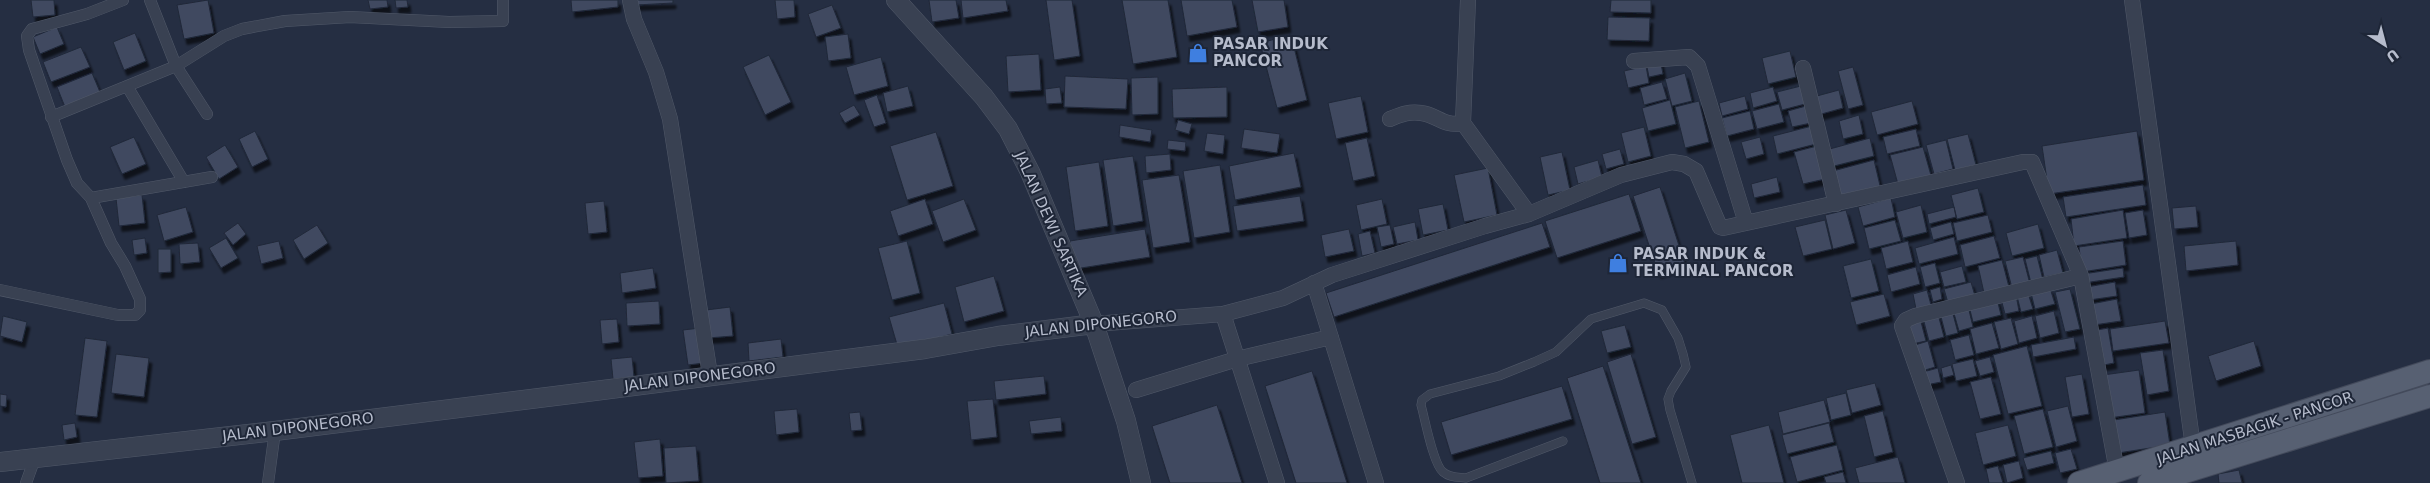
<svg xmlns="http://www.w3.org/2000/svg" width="2430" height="483" font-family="'DejaVu Sans',sans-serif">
<defs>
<filter id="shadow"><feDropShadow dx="3" dy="5.5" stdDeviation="1" flood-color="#0009"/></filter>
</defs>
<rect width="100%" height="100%" fill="#252e42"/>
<path fill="#3f4960" stroke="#202839" filter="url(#shadow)" d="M31,0H54L55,15L33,17Z
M208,0L214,33L184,39L177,5Z
M368,0H387L388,7L370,9Z
M395,0H407L408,7L396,8Z
M571,0H618V7L572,12Z
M636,0H673V3L636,5Z
M775,0H794L795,17L777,19Z
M929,0H956L959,18L932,22Z
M961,0H1006L1008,11L963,18Z
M1046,0H1072L1080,56L1054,60Z
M1122,0H1168L1177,57L1133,64Z
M1181,0H1232L1237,27L1187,36Z
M1252,0H1284L1288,27L1258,32Z
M1611,0H1651V13L1610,12Z
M832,5L841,28L816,37L808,14Z
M1608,17L1650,18L1649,41L1607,40Z
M57,27L64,44L40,54L33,37Z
M135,33L146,61L124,70L113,42Z
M848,34L851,58L828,61L825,37Z
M1291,35L1307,100L1277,108L1260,43Z
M81,47L90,67L51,82L43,62Z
M1790,51L1796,77L1768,84L1762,58Z
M1039,54L1041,90L1008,92L1006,56Z
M769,55L791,102L765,115L743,67Z
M881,57L888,86L854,95L846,67Z
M1660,59L1663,74L1649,77L1646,62Z
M1646,66L1649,83L1628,88L1624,71Z
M1853,67L1863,105L1848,109L1838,71Z
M92,73L100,92L65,107L57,87Z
M1685,73L1692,101L1672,106L1665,79Z
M1065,76L1128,79L1126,109L1064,107Z
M1158,77V114L1132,115L1131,78Z
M1662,82L1667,99L1644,105L1640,88Z
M1805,85L1809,103L1782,110L1777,92Z
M908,86L913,106L887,112L883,93Z
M1060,87L1062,103L1046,104L1045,89Z
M1227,87V117L1173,118L1172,89Z
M1773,87L1777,101L1753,108L1750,93Z
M1839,90L1843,108L1818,115L1813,97Z
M877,95L886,123L874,127L864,100Z
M1361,96L1368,132L1336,139L1328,103Z
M1745,96L1748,109L1722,116L1719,103Z
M1670,100L1676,124L1648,131L1642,108Z
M1699,101L1709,142L1685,148L1675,107Z
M1912,101L1918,124L1877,135L1871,112Z
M1779,104L1784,122L1757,129L1752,111Z
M854,105L860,115L845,123L839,113Z
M1806,106L1811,123L1792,127L1788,111Z
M1750,111L1754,129L1727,136L1722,118Z
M1859,115L1863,134L1843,139L1839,121Z
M1178,120L1192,124L1189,134L1175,130Z
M1120,125L1152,130L1150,142L1119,137Z
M1812,126L1816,144L1777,154L1773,136Z
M1644,127L1651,156L1628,162L1621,133Z
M1244,129L1280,134L1277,153L1241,148Z
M1916,129L1920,146L1887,154L1883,137Z
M255,131L268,159L252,167L239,139Z
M2137,131L2144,180L2049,194L2042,146Z
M936,132L953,186L907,200L890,146Z
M1207,133L1225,135L1223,154L1204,151Z
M1968,134L1976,165L1955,170L1947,139Z
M134,137L146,164L122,174L110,147Z
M1760,137L1764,154L1746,159L1741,142Z
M1367,138L1375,176L1353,181L1345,143Z
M1870,138L1874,156L1830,167L1826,150Z
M1168,140L1186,142L1185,151L1167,149Z
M1946,140L1953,169L1934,174L1926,145Z
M225,145L238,167L219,179L206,157Z
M1817,146L1825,179L1803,184L1794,152Z
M1923,147L1932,179L1899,188L1890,155Z
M1620,149L1624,164L1606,169L1602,154Z
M1562,152L1570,190L1548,195L1540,157Z
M1294,153L1301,187L1235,200L1229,166Z
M1170,154L1171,170L1146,173L1145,156Z
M1133,156L1143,221L1113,226L1103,160Z
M1598,160L1602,177L1578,184L1574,167Z
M1874,160L1881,190L1840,200L1833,171Z
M1099,162L1108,226L1075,231L1066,167Z
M1220,165L1230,232L1194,238L1183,171Z
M1488,168L1497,215L1464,222L1454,175Z
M1179,175L1190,242L1153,248L1142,180Z
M1777,177L1780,192L1754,198L1751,184Z
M2143,185L2146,205L2066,217L2063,197Z
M1660,187L1685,264L1658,273L1633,196Z
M1978,188L1984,212L1957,219L1951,195Z
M1629,194L1641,231L1557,258L1545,221Z
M142,195L145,223L119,226L116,198Z
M1300,196L1304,221L1237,231L1233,206Z
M1891,198L1895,217L1863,226L1858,207Z
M925,199L933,224L898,236L890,211Z
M964,199L976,230L943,242L932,211Z
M1382,199L1387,224L1361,230L1356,205Z
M604,201L607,232L588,234L585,203Z
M1443,204L1448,230L1423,235L1418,209Z
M1921,205L1927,232L1903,238L1896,212Z
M2196,206L2198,227L2174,229L2172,208Z
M186,207L193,232L164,241L157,215Z
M1954,207L1956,217L1929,224L1927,214Z
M1846,210L1855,243L1833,249L1825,215Z
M2123,210L2127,238L2074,246L2071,219Z
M2143,210L2147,235L2129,238L2125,213Z
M1988,215L1992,232L1957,241L1953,223Z
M1825,220L1832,249L1803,256L1795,227Z
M1895,220L1901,241L1869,249L1864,228Z
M1415,222L1418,240L1397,244L1393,227Z
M1951,222L1954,234L1933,240L1930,228Z
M238,223L246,234L233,245L224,233Z
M1542,223L1550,247L1334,317L1326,293Z
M2038,224L2044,248L2012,256L2006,233Z
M317,225L328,243L304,259L293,240Z
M1390,225L1394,244L1381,247L1377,227Z
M1145,229L1150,257L1075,269L1070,241Z
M1349,229L1354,251L1325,257L1321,235Z
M1370,231L1375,253L1362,256L1358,234Z
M1994,236L2000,258L1965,267L1960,245Z
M1954,237L1958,254L1919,264L1915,248Z
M145,238L147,253L134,255L132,240Z
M226,238L238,258L221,268L209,248Z
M279,241L283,258L261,264L257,246Z
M907,241L920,293L892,300L878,248Z
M1908,241L1913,262L1886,269L1881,248Z
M2123,241L2126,265L2082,272L2079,247Z
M2236,241L2238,265L2186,271L2184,246Z
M198,243L200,262L180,264L179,244Z
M158,249H171V272L158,273Z
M2057,250L2063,273L2044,277L2039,255Z
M2037,256L2043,280L2031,283L2025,259Z
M2023,257L2030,284L2012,288L2005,261Z
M1871,259L1879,291L1851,298L1843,266Z
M2002,260L2009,287L1984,293L1978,266Z
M1935,263L1940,283L1925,287L1920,267Z
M1962,266L1966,282L1944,287L1940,272Z
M1916,267L1920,284L1891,292L1887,275Z
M653,268L656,288L622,293L620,273Z
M2123,268L2124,277L2084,283L2083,274Z
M994,276L1004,311L964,322L955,287Z
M1971,282L1975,296L1948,303L1944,289Z
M2115,282L2117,296L2089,300L2087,287Z
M1940,287L1942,299L1933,302L1930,290Z
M2050,288L2055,304L2035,309L2031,293Z
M2070,289L2080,329L2065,332L2055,292Z
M1927,290L1931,305L1916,309L1913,294Z
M2028,293L2033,309L2021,312L2017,296Z
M1884,294L1890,316L1856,325L1850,302Z
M2016,295L2019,311L2005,314L2001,299Z
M1997,299L2001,315L1973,322L1969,306Z
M2117,299L2121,321L2094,325L2091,304Z
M659,301L660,324L627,326L626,303Z
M944,303L952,334L898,348L889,317Z
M1968,306L1973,327L1959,331L1953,310Z
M730,307L733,336L708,338L706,310Z
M1952,310L1958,333L1946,336L1940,313Z
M2054,311L2059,333L2040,338L2035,316Z
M1938,314L1944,337L1929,341L1923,318Z
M3,316L27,322L22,342L0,336Z
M2032,316L2037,338L2019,343L2014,321Z
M1920,318L1926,341L1912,344L1906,322Z
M2011,318L2018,344L2001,349L1994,322Z
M617,319L619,342L602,344L600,320Z
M2165,321L2169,343L2113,351L2110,329Z
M1992,323L1999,348L1976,354L1970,329Z
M1625,325L1631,347L1607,353L1601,331Z
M700,328L704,363L688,365L683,330Z
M2108,328L2114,363L2099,366L2092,331Z
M1969,335L1974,355L1955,360L1950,340Z
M2074,337L2076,349L2033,357L2031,345Z
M85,338L107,341L97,417L75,415Z
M781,339L783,357L749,361L748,343Z
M1928,341L1935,367L1922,371L1915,345Z
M2254,341L2261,366L2216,381L2208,356Z
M2027,346L2042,406L2008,414L1993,355Z
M2163,350L2169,391L2147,395L2140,353Z
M116,354L149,358L144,397L111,393Z
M1631,354L1656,437L1632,444L1607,362Z
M632,357L634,377L613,379L611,359Z
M1990,357L1994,372L1980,376L1975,361Z
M1973,359L1977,376L1956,381L1952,364Z
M1951,365L1954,375L1943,378L1941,368Z
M1603,366L1641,483H1600L1567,378Z
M1938,368L1941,382L1926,385L1923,372Z
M2139,370L2145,413L2109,418L2103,375Z
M1312,371L1347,483H1296L1265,386Z
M2082,374L2089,414L2072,417L2065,377Z
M1044,376L1046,394L996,400L994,381Z
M1991,377L2001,414L1980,419L1970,382Z
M1875,383L1881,405L1852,413L1846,390Z
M1562,386L1572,419L1451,455L1441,422Z
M1846,393L1851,415L1831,420L1826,398Z
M0,394L7,395L6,407L0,406Z
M993,399L997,437L971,440L967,401Z
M1824,400L1830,422L1783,434L1778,412Z
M1217,405L1242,483H1170L1152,426Z
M2068,406L2077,441L2056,447L2047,411Z
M797,409L799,432L776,435L774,411Z
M2043,409L2053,447L2024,454L2014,416Z
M1883,411L1893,452L1874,457L1864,416Z
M860,412L862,430L851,431L849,413Z
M2165,412L2170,445L2118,453L2114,420Z
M1061,417L1062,431L1031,434L1029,421Z
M75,423L77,437L64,440L62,425Z
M1829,423L1834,442L1787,454L1782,435Z
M1769,425L1784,483H1742L1730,435Z
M2008,425L2016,456L1983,465L1975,433Z
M660,439L663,476L638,478L634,442Z
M1837,445L1843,470L1797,482L1790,457Z
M696,446L699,481L666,483L664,448Z
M2071,449L2077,469L2060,473L2055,453Z
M2051,451L2054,463L2027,470L2023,458Z
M1898,457L1905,483H1859L1855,468Z
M2019,461L2023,478L2007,483L2003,465Z
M1998,466L2003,483H1989L1986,469Z
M2239,470L2242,483H2219L2218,474Z
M1843,472L1846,483H1826L1824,477Z"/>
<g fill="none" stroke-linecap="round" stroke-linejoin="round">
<defs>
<path id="service" d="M1563,441L1466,478C1458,477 1450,478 1443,472C1433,464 1425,419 1421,405L1422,400L1430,394L1499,376L1534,362L1556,352L1591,319L1644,303L1662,310L1678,338L1683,354L1686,367L1671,391L1668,399L1670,410L1692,483"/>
<path id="pedestrian" d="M150,0L176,66L207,114
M127,86L184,182
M51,117L176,66L224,36L242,29L285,21L350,17L449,22L503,21V0
M91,198L212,177
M0,290L118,315H135L140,310V299L125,266L111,243L91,198L77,183L67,160L29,50L27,36L32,29L87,14L123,0
M26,483L35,458
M268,483L275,431"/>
<path id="minor" d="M630,0L634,19L656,72L670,119L710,375
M2132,0L2194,454
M1634,61L1689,57L1698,66L1746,223
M1803,68L1836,204
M1390,119C1400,115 1409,111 1421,113C1438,115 1443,127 1463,123L1468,0
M1463,123L1529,214
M1314,283L1376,483
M1223,314L1283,298L1332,275L1485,226L1529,214L1621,175L1672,162L1684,164L1696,171L1720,227L1723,228L2023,162H2032L2081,276L2117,471
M1094,324L1223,314L1277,483
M1136,390L1237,359L1331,337
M1957,483L1902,326L1906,320L1915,316L2081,276"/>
<path id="tertiary" d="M896,0L984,97L1008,129L1030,172L1094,324L1126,421L1141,483
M0,462L275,431L579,393L925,349L998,336L1094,324"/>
<path id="primary" d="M2079,483L2430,371
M2149,483L2430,396"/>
</defs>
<use href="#service" stroke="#515969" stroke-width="9"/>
<use href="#pedestrian" stroke="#515969" stroke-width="12"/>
<use href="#minor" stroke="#515969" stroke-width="16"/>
<use href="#tertiary" stroke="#515969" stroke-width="20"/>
<use href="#primary" stroke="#434a5b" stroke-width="24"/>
<use href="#service" stroke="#394152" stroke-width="8"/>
<use href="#pedestrian" stroke="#394152" stroke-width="11"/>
<use href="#minor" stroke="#394152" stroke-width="15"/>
<use href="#tertiary" stroke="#394152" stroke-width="19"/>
<use href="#primary" stroke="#576072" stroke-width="22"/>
</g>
<defs>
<symbol id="shop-bare" viewBox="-9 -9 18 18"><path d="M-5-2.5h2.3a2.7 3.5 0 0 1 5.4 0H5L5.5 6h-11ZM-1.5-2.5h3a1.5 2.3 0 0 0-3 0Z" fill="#3f7fe0" stroke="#1e2637" stroke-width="2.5" paint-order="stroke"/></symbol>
</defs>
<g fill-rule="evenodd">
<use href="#shop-bare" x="1184" y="39" width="28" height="28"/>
<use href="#shop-bare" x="1604" y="249" width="28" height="28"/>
</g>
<g text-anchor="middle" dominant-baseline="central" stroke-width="4" stroke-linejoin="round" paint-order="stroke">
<g font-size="15" font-weight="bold" fill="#b6bccc" stroke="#1e2637" text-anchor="start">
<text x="1213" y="44">PASAR INDUK<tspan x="1213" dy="17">PANCOR</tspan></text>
<text x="1633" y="254">PASAR INDUK &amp;<tspan x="1633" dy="17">TERMINAL PANCOR</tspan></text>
</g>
<g font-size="15" fill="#b6bccc" stroke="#1e2637">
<text transform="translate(1051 224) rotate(66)">JALAN DEWI SARTIKA</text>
<text transform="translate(1101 324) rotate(-6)">JALAN DIPONEGORO</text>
<text transform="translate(700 377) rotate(-7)">JALAN DIPONEGORO</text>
<text transform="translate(298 427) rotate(-7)">JALAN DIPONEGORO</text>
<text transform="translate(2255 428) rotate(-18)">JALAN MASBAGIK - PANCOR</text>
</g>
</g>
<g transform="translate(2385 45) rotate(144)" stroke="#1e2637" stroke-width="4" paint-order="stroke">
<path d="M0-4L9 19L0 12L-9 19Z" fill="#b6bccc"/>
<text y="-8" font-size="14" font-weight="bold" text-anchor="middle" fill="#b6bccc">U</text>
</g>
</svg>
